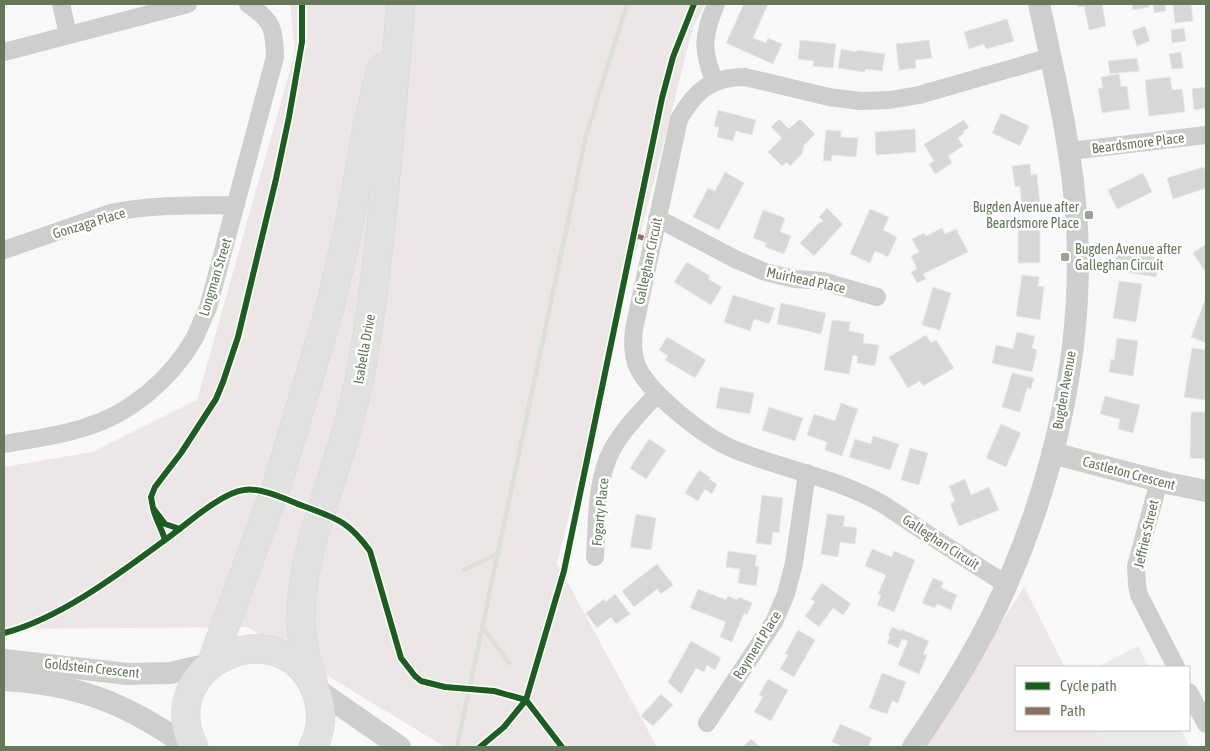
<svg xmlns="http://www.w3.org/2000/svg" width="1210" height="751" font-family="'Asap Condensed',sans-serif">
<rect width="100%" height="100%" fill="#f8f8f8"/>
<path fill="#e9eae9" d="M1138,646L1149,667H1098Z
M1095,730H1181L1190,747H1103Z"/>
<path fill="#ece6e7" d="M290,4H705L693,27L557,563L657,747H445L247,627L4,629V467L92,452L197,400L295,52Z
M1024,587L1065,667H1016V730H1096L1105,747H923Z"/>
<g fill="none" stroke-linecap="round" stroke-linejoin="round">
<path stroke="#dce0d6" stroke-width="4.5" d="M464,570L499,553
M483,628L509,663
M457,747L586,136L627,4"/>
</g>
<path fill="#d6d8d5" stroke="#e8e8e8" d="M744,4H768L753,38L766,43L768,38L782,44L773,64L726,43Z
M1078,4H1102L1106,26L1089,30L1084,6L1078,7Z
M1132,4H1149L1150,7L1133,10Z
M1153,4H1165L1166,11L1154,13Z
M1173,4H1191L1193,21L1175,23Z
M1007,19L1014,41L986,49L984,44L969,49L964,32Z
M1145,26L1150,41L1137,46L1132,31Z
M1184,28L1186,41L1172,43L1171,30Z
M800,40L836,44L833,68L813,66L814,61L798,59Z
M929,40L932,58L915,60L916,68L899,70L896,44Z
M841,49L856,52L858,50L885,54L882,71L866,69L864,72L838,68Z
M1181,52L1183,68L1172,69L1169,54Z
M1137,58L1139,71L1110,74L1108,61Z
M1119,74L1121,87L1127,86L1130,109L1102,113L1098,88H1103L1101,77Z
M1170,77L1172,90L1182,89L1185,112L1149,116L1145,80Z
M1206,87V108L1194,110L1192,89Z
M718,110L756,120L752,135L736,131L733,141L717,137L719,127L714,126Z
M1001,113L1029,126L1020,146L992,133Z
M779,119L789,129L800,119L815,134L804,145L802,154L790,166L787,162L782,166L768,152L782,138L771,127Z
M964,120L969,128L963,131L964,133L958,138L963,146L948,156L952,163L935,174L929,164L934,161L924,144Z
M915,129L916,152L876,155L875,132Z
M826,130L841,131V137L858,138L856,157L832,155L831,161H823Z
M1030,164L1031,175L1037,174L1040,206L1022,208L1020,186L1015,187L1012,166Z
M1204,167L1206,174V188L1173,199L1167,178Z
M725,172L744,183L719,230L693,217L708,188L715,191Z
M1143,173L1152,192L1117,209L1108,190Z
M827,208L843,224L814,256L800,243L820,222L821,223L823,221L819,217Z
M870,209L889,217L883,230L897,237L888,257L875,251L870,263L850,254Z
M763,210L785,218L780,232L791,236L784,254L765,247L766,243L753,238Z
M1018,222H1040V263H1018Z
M942,228L945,234L956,229L968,252L923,274L926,279L917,283L911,272L917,269L911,256L919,252L912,239L924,233L926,236Z
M1139,244L1154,247L1153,258L1160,259L1156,277L1114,270L1117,252L1137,255Z
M1206,244V273L1193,253Z
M687,262L710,276L708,279L722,287L711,305L674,282Z
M1022,275L1039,277L1038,286L1044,287L1040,320L1016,316Z
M1119,281L1142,284L1136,322L1113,318Z
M933,287L951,293L940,330L922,325Z
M733,295L775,308L769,324L754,319L750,331L724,322Z
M1205,300L1206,301V343L1191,337Z
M781,303L826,313L821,334L777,324Z
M832,320L850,322L849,331L864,334L863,343L879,345L875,366L857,363L858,356L853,355L849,374L824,370Z
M1017,332L1035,336L1032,348L1037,350L1032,372L992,363L996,345L1013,349Z
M926,335L931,343L936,340L954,368L923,386L920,381L908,388L889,357Z
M667,337L706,360L695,378L665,360L668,356L659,350Z
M1117,338L1138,341L1133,376L1109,372L1111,359L1114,360Z
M1192,348L1206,350L1205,400L1184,397Z
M1012,373L1034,378L1031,389L1027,388L1020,412L1002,407Z
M720,387L754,393L750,414L716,408Z
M1105,396L1140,405L1133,433L1118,429L1120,419L1100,414Z
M841,403L858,409L842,456L825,450L827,442L807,435L814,414L835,421Z
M769,407L803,418L795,441L762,430Z
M1191,412H1206V459L1190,458Z
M1001,424L1021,433L1006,467L986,458Z
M873,436L899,444L890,470L849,457L855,439L871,444Z
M649,439L666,450L646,479L630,468Z
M910,448L928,453L919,485L901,480Z
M699,470L711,478L709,479L717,484L712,494L705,489L698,501L685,493Z
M965,479L971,495L989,487L999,510L959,526L950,504L955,501L949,486Z
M762,495L783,498L779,533L773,532L771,545L756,543Z
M636,514L656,518L651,550L630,547Z
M827,514L845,516L843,526L857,528L855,544L840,542L838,557L821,554Z
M872,549L892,557L894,551L915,560L894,612L877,605L881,596L878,594L886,575L865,566Z
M728,551L757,555L755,566L759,567L756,586L738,583L740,569L726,567Z
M657,564L673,585L661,594L657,589L634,607L622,591Z
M933,578L943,582L941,588L957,595L951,610L937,604L935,608L922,603Z
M822,583L851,604L843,615L833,608L819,627L805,616L815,602L811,599Z
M698,589L726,600L728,596L737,600L739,597L752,603L747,615L744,613L732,642L720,637L726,622L690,608Z
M615,594L630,614L616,624L611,617L597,628L586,613L604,599L606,602Z
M892,627L901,631V629L929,641L923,654L927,655L919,674L898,665L908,641L902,639L898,648L887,643L890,637L888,636Z
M798,630L815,640L794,677L780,669L788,655L785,654Z
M691,641L721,658L715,670L707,665L704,672L696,668L681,694L668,682Z
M882,673L906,682L898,703L892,701L887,714L869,708Z
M768,679L788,690L771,721L754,712L763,697L759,695Z
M661,694L673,705L653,726L641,716Z
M840,724L872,738L868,747H844L832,742Z
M751,739L760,747H743Z"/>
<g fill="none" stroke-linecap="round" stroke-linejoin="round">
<defs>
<path id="primary" d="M211,664L278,482L331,304L351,216L367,128L381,68
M314,686C308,665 302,645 301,623C300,574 315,529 330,484C343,443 356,402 363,360C383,242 390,123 401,4
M194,747C152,662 283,606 316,692C323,710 322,730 313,747"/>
</defs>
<use href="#primary" stroke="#d5d6d4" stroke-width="29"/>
<path stroke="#cecfcd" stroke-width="18" d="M61,4L68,34
M4,52L188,4
M715,82C701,50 703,35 716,4
M1070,151L1206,135
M657,218L735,259L765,272L795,279L822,281L877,297
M4,250L111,213C152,204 194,206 236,205
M4,444C32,439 60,436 86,427C130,414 171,379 194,339C199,329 203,318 208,308L275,57C274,28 273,21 248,4
M1159,481L1136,566L1137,585L1139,595L1176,667
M595,557C597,525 596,488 608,458C618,434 640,413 657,394
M1006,584C977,566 949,548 920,529C906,520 893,510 879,502C833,477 781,469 733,449C705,437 646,392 636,363C632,351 633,341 634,329L679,119C695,91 711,77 745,77L829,97L860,101L890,100L919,95L1051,57
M1189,692L1206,724
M707,723L774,622L786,594L794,563L807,473"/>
<path stroke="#cecfcd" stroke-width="22" d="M1052,453L1167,483L1206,491
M4,660L128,674L170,673L210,664
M4,680C78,684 128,704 188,747
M315,688L400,747
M913,747C942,705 969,662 992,616C1050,498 1084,360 1077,228C1073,152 1055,78 1039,4"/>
<use href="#primary" stroke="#e1e2e0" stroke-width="28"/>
<path stroke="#8d6e63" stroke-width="5" stroke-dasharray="10 5" stroke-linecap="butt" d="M634,235L652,241"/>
<defs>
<path id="cycleway" d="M153,508L151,497L155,487L181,453L216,399L223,382L238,337L276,179L289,117L302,42V4
M165,540C162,529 155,518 153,508L165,524L180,529
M4,633C59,619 119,574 165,540C185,526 220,493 244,490C262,487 289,501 306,507C338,519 349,522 370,551L401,658L415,676L421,681L445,687L494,691L526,700L562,747
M480,747L504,727L526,700L564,571L662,98L673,57L694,4"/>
</defs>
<use href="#cycleway" stroke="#fff" stroke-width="9"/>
<use href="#cycleway" stroke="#1b5e20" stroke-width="6"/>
</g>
<g fill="#98a591" stroke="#fff" stroke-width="2">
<rect x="1084" y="210" width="10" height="10" rx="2.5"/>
<rect x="1060" y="252" width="10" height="10" rx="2.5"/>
</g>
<g text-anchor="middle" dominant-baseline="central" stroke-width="5" stroke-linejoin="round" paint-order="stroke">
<g font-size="14" fill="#657859" stroke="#fff">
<text transform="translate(1138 143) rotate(-7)">Beardsmore Place</text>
<text transform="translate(89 223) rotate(-17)">Gonzaga Place</text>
<text transform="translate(648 261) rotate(-78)">Galleghan Circuit</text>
<text transform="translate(215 277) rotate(-73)">Longman Street</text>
<text transform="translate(806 280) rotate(12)">Muirhead Place</text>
<text transform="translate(364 349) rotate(-80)">Isabella Drive</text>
<text transform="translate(1064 390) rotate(-80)">Bugden Avenue</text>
<text transform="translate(1129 473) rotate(15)">Castleton Crescent</text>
<text transform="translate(600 512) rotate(-84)">Fogarty Place</text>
<text transform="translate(1146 534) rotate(-77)">Jeffries Street</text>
<text transform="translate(941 542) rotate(33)">Galleghan Circuit</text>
<text transform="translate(757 645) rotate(-58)">Rayment Place</text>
<text transform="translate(92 668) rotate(6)">Goldstein Crescent</text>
</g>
<g font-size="14" fill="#657859" stroke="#fff" text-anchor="end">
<text x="1079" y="207">Bugden Avenue after<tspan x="1079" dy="16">Beardsmore Place</tspan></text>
<text x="1075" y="249" text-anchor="start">Bugden Avenue after<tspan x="1075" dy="16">Galleghan Circuit</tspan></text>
</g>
</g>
<rect width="1210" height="751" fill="none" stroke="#657859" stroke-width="10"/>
<rect x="1015" y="666" width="175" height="65" fill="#ffffff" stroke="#c1c9bd"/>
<rect x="1025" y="682" width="25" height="8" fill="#1b5e20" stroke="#c1c9bd"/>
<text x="1060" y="691" font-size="15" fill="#657859">Cycle path</text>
<rect x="1025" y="707" width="25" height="8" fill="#8d6e63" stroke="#c1c9bd"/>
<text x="1060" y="716" font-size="15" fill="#657859">Path</text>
</svg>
